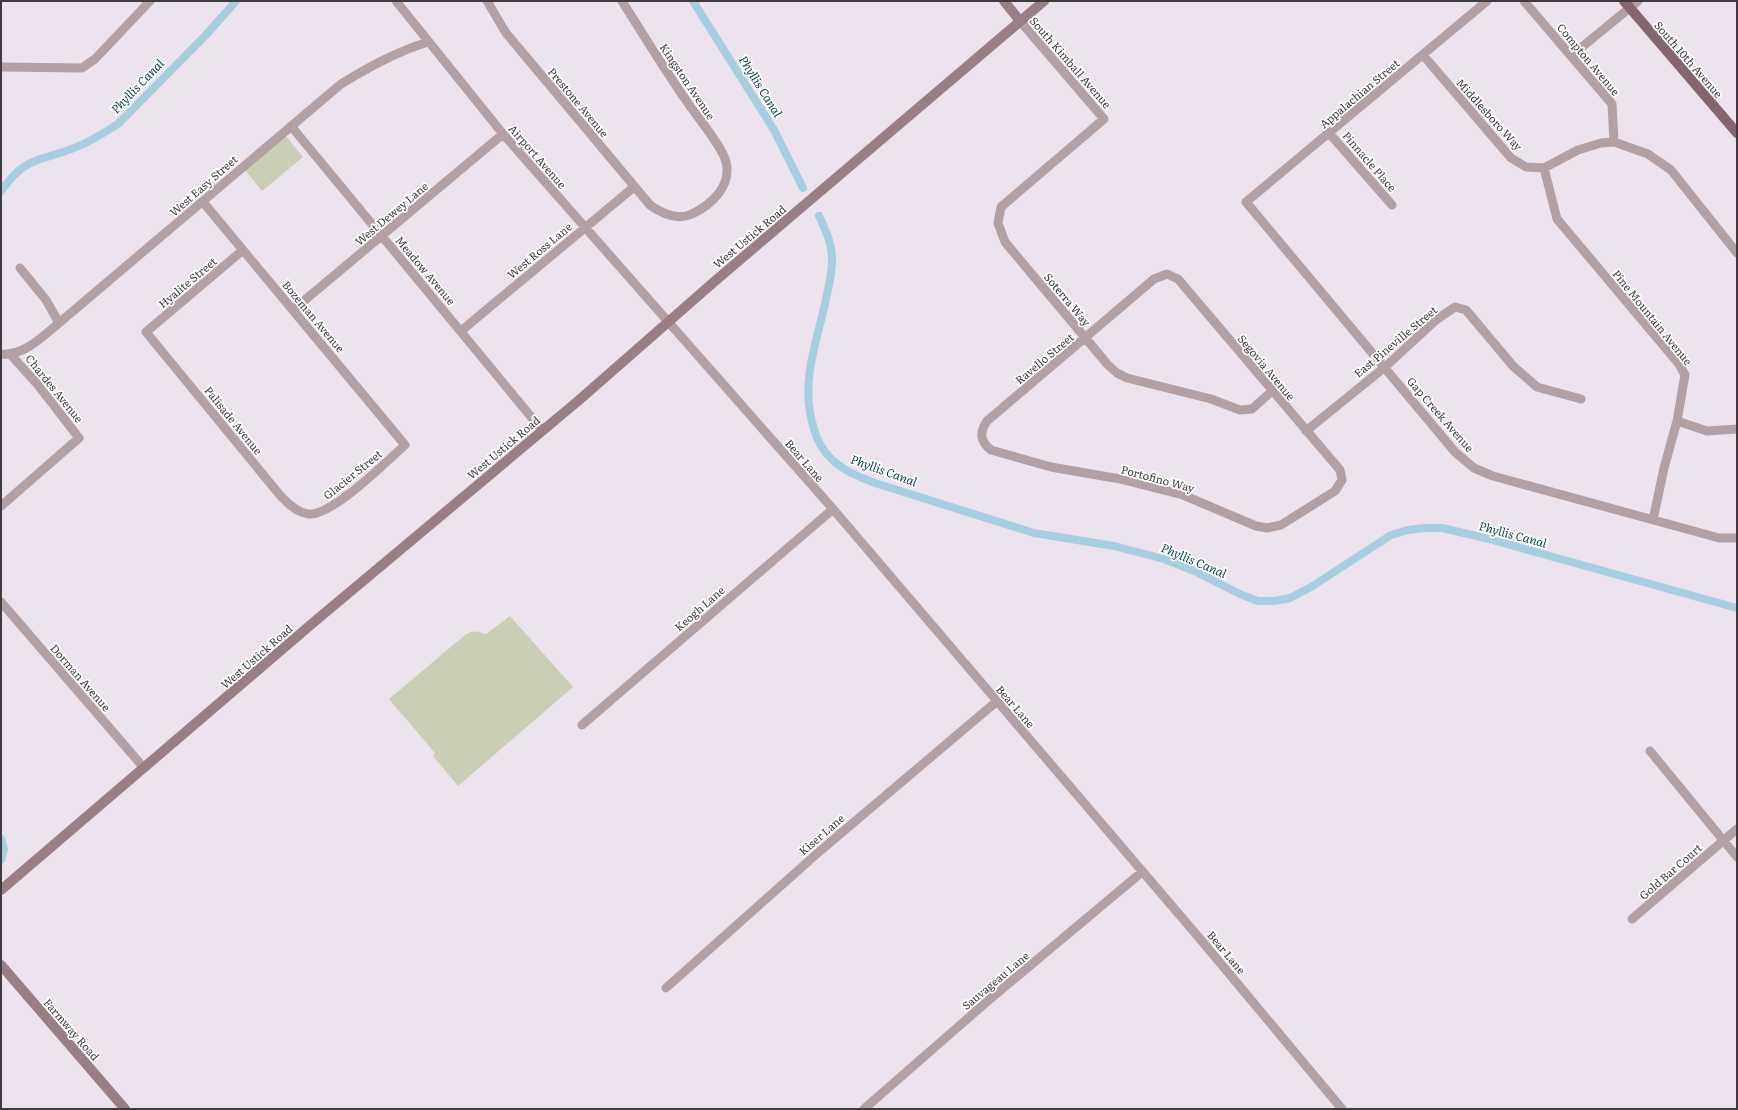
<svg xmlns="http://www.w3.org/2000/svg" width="1738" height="1110" font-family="Literata,serif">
<rect width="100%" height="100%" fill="#ece3ee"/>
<path fill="#c9ceb5" d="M286,136L303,157L262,191L245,170Z
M510,616L573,687L458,786L433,756L435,753L389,699L465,635C473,630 477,631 486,634Z"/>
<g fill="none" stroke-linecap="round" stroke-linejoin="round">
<path stroke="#a5cfe1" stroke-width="8" d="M693,1L774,130L803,188
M1,191C26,156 38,162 74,148C90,142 104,133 118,124L205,36L236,1
M819,216C825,229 831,241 832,256C833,272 828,288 825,304C815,347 800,385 814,429C818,443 827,457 840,466C850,474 863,478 875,483L1034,533L1114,546L1164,559L1194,571L1242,595L1258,601H1274L1290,598L1311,587L1391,535L1408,530L1424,528H1442L1485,538L1737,608
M1,839L4,849L1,860"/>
<path stroke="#b3a0a5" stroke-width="9" d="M396,1L503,134L833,509L1201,940L1342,1109
M487,1L506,33L650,205C661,213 678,221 692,214C711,205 732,186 726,162C723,148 699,119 690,106C666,72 644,36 622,1
M1487,1L1246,202L1455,452L1474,468L1493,476L1690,530L1719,538H1737
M1524,1L1612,104L1614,142
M1020,21L1104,119L1001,207L998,223L1005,242L1108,365L1117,373L1127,378L1211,399L1240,410L1252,409L1272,391
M1423,55L1511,158L1526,167L1544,168L1578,150L1601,143L1614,142L1648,154L1671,170L1737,253
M1571,56L1638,1
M1,67L82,68L95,59L150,1
M291,126L542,430
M1329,133L1392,205
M1544,168L1557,219L1679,364L1685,375L1677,421L1664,468L1653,520
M203,202L405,445C387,461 332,516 309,514C297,513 287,503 279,494L146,332L243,250
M20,268L46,300L59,323
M1167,274L1178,279L1340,470L1342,480L1335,491L1281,525L1267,528L1256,526L1183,495L1120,479L1051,467L991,450C980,441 979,433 987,421L1154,279Z
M293,310L503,134
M461,331L634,187
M1,354C24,356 42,337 59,323L341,84C369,67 396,52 428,42
M1677,421L1707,431L1737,429
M1306,431L1385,367L1436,320L1455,307L1466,310L1513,366L1537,387L1581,399
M1,506L79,438L38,385L11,355
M1,602L144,768
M582,725L833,509
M1650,751L1737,857
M1632,919L1737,829
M666,988L820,851L996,702
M864,1109L990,999L1142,872"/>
<path stroke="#997e85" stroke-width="10" d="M1004,1L1020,21
M1,890L314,622L578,401L715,281L1044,1
M1,965L125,1109"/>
<path stroke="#86666e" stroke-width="10" d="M1624,1L1737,133"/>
</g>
<g text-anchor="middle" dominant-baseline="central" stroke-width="3.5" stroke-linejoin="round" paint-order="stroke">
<g font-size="11" fill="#3f3c40" stroke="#fff">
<text transform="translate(1589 59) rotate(50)">Compton Avenue</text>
<text transform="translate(1689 59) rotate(49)">South 10th Avenue</text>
<text transform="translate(1071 62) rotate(49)">South Kimball Avenue</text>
<text transform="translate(688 81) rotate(56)">Kingston Avenue</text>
<text transform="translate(1359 93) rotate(-40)">Appalachian Street</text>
<text transform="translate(579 102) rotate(50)">Prestone Avenue</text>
<text transform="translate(1490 114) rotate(48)">Middlesboro Way</text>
<text transform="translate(538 156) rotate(49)">Airport Avenue</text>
<text transform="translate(1370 161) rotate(49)">Pinnacle Place</text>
<text transform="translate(203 185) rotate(-41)">West Easy Street</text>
<text transform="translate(391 213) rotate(-40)">West Dewey Lane</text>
<text transform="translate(749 236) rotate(-40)">West Ustick Road</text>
<text transform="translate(539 250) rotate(-40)">West Ross Lane</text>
<text transform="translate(426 270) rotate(50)">Meadow Avenue</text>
<text transform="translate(187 282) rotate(-40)">Hyalite Street</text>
<text transform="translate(1068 299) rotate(50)">Soterra Way</text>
<text transform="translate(314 316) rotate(50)">Bozeman Avenue</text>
<text transform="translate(1653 317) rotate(51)">Pine Mountain Avenue</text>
<text transform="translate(1395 341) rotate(-40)">East Pineville Street</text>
<text transform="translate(1044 358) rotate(-40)">Ravello Street</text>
<text transform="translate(1267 367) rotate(50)">Segovia Avenue</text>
<text transform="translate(55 388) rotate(51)">Chardes Avenue</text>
<text transform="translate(1441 414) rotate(49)">Gap Creek Avenue</text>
<text transform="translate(234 420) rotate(51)">Palisade Avenue</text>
<text transform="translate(503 447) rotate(-40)">West Ustick Road</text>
<text transform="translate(805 460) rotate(49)">Bear Lane</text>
<text transform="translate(352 474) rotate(-39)">Glacier Street</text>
<text transform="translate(1158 478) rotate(15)">Portofino Way</text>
<text transform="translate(699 608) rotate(-41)">Keogh Lane</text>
<text transform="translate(256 656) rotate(-41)">West Ustick Road</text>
<text transform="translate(81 677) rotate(49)">Dorman Avenue</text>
<text transform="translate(1016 706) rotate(49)">Bear Lane</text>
<text transform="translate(821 834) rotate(-41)">Kiser Lane</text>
<text transform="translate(1670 871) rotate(-41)">Gold Bar Court</text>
<text transform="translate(1227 952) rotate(50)">Bear Lane</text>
<text transform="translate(995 980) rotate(-40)">Sauvageau Lane</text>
<text transform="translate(72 1029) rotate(49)">Farmway Road</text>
</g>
<g font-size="12" font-style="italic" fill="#013f52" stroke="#fff">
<text transform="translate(137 86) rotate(-46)">Phyllis Canal</text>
<text transform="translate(761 86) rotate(58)">Phyllis Canal</text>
<text transform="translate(884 470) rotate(20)">Phyllis Canal</text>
<text transform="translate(1513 534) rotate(15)">Phyllis Canal</text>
<text transform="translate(1194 560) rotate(23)">Phyllis Canal</text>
</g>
</g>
<rect width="1738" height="1110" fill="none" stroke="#3f3c40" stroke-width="4"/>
</svg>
